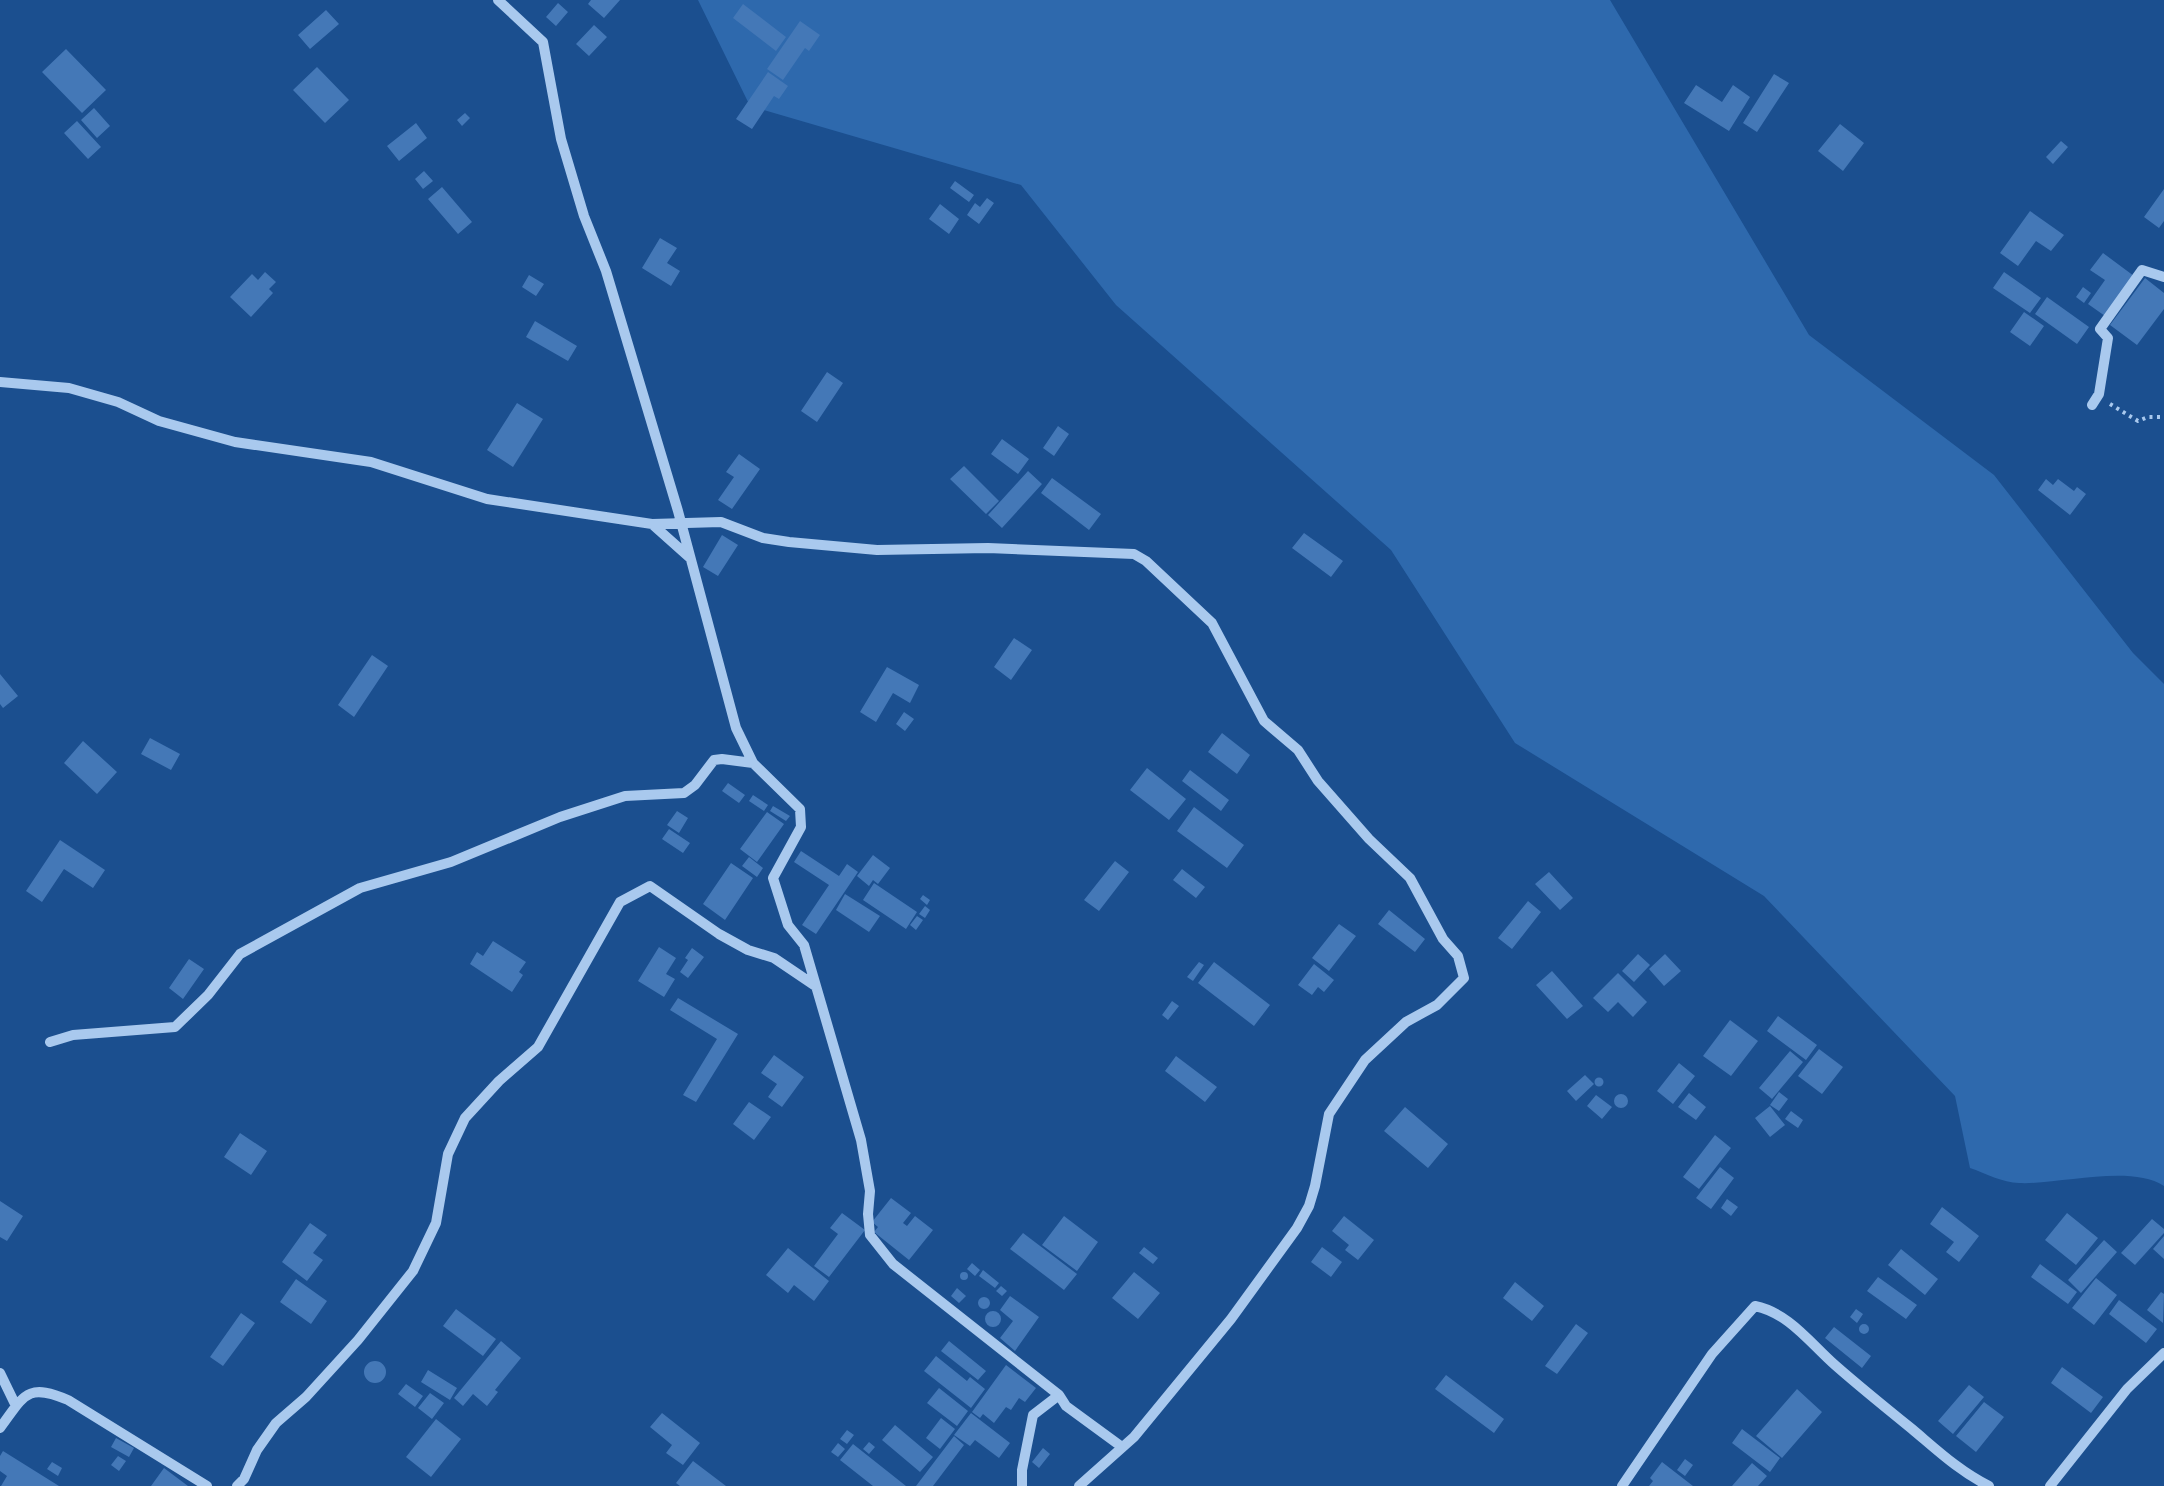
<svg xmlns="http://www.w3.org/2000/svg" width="2164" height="1486" font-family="Montserrat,sans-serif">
<rect width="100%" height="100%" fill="#1b4f8f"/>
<path fill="#2e69ad" d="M698,0H1610L1809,335L1994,475L2133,653L2164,684V1186C2130,1164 2058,1185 2019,1183C2003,1183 1985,1173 1970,1168L1955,1096L1764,896L1515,743L1391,550L1116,305L1021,185L750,106Z"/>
<path fill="#4478b7" d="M591,0H620L604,18L588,4Z
M558,3L568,12L556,26L546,17Z
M743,4L786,37L776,51L733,18Z
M326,10L339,24L310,49L298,35Z
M800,21L820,35L809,51L805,48L783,80L767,69Z
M594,25L607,37L589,56L576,44Z
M66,49L106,90L82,113L42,72Z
M317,67L349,100L325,123L293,90Z
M768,72L788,86L779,99L774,96L752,129L736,119Z
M1774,74L1789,83L1757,132L1743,123Z
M1696,85L1722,102L1733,85L1750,97L1729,131L1684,103Z
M94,108L110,126L97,138L81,120Z
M465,113L470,118L462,126L457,120Z
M77,121L101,147L88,159L64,133Z
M416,123L427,138L399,161L387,146Z
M1840,124L1864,143L1843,171L1818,151Z
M2061,141L2068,147L2053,164L2046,157Z
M424,171L433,181L423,189L415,179Z
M955,181L974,195L969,202L950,188Z
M442,187L472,222L458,234L428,199Z
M2164,189V221L2159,228L2144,217Z
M987,198L994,203L979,224L967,215L975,203L980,207Z
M940,204L959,219L949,234L929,219Z
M2030,211L2064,235L2051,251L2036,241L2018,266L2000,253Z
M660,238L677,248L667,263L680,271L671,286L642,268Z
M2103,253L2134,276L2105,316L2088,304L2105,280L2090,270Z
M265,272L276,282L269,289L273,293L251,317L230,297L252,274L258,280Z
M2004,272L2041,298L2030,313L1993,288Z
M529,275L544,284L536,296L522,287Z
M2145,278L2164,293V309L2137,345L2110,325Z
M2083,287L2091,293L2084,303L2076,297Z
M2047,297L2089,327L2077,344L2035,314Z
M2024,312L2044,326L2030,346L2010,332Z
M535,321L577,346L568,361L526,337Z
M827,372L843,383L817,422L801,411Z
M517,403L543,419L513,467L487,450Z
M1058,426L1069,434L1054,456L1043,448Z
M1002,439L1029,459L1018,474L991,454Z
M739,454L760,469L732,509L718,500L734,477L726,472Z
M964,466L999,501L986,514L950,479Z
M1028,471L1042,484L1002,528L988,515Z
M1052,478L1101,514L1089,530L1041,493Z
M2046,479L2053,485L2058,479L2074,491L2077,487L2086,494L2070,515L2038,490Z
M1304,533L1343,561L1331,577L1292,548Z
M722,535L738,545L718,576L703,567Z
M1014,638L1032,650L1011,680L994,667Z
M372,655L388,666L354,717L338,705Z
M887,667L919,685L910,703L893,693L876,722L860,712Z
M0,674L18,696L3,708L0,704Z
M904,712L914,719L905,731L896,724Z
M1222,733L1250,755L1237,774L1208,752Z
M150,738L180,754L171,770L141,754Z
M83,741L117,772L97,794L64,763Z
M1147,768L1186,799L1169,820L1130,790Z
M1190,770L1229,800L1221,811L1182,781Z
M728,783L745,795L739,803L722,791Z
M753,795L768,805L764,811L749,801Z
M773,806L790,816L786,821L770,811Z
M1194,807L1244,845L1227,868L1177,831Z
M677,811L688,818L679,833L667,825Z
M767,812L784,824L757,862L740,849Z
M669,829L690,843L683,853L662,839Z
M60,840L105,870L93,888L64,869L42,902L26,891Z
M801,851L839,876L847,864L858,872L816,934L802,925L829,885L794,862Z
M873,855L890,868L878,884L873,880L869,886L857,876Z
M749,857L763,868L757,877L742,866Z
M1115,861L1129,872L1099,911L1084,900Z
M731,863L753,878L725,920L703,904Z
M1182,869L1205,887L1196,898L1173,880Z
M1549,872L1573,898L1560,910L1535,884Z
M874,883L917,912L906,929L863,900Z
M845,894L880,916L869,932L836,910Z
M923,895L930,900L927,905L920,899Z
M1528,901L1541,912L1512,949L1498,938Z
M925,906L930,910L925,918L919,914Z
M1389,910L1425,939L1415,952L1378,924Z
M917,916L923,920L916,930L910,925Z
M1339,924L1356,936L1329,971L1312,958Z
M493,941L526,962L519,972L523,975L512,992L470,964L477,952L483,956Z
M659,947L676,958L666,974L675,979L664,997L638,981Z
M692,948L704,957L688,978L680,972L688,960L685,958Z
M1638,954L1650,965L1634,982L1622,971Z
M1665,954L1681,971L1664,986L1649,969Z
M189,959L204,969L183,999L169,988Z
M1199,962L1204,965L1193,981L1187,977Z
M1214,962L1270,1005L1254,1026L1198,983Z
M1314,964L1334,980L1324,992L1318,987L1312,995L1298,985Z
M1552,971L1583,1006L1567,1019L1536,985Z
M1618,973L1647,1002L1633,1017L1618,1002L1608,1012L1593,998Z
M678,998L738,1034L696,1102L683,1095L717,1039L670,1010Z
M1172,1001L1179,1006L1168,1020L1162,1015Z
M1778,1016L1817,1045L1806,1060L1767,1031Z
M1730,1020L1758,1041L1731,1076L1703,1056Z
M1819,1049L1843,1067L1822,1094L1798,1076Z
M1790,1051L1803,1062L1772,1099L1759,1088Z
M774,1055L804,1077L782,1107L768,1097L777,1084L761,1073Z
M1176,1056L1217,1087L1205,1102L1165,1071Z
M1679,1063L1695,1076L1673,1104L1657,1091Z
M1585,1075L1594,1084L1576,1101L1567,1091Z
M1594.5 1082a4.5 4.5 0 1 1 9 0a4.5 4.5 0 1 1-9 0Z
M1779,1092L1788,1099L1779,1111L1770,1105Z
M1689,1093L1706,1107L1696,1120L1678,1107Z
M1614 1101a7 7 0 1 1 14 0a7 7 0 1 1-14 0Z
M1596,1095L1612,1107L1602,1119L1587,1106Z
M749,1102L771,1117L754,1140L733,1124Z
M1770,1106L1785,1125L1770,1137L1755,1118Z
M1405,1107L1448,1144L1428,1168L1384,1131Z
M1791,1111L1803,1120L1798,1128L1785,1119Z
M240,1133L267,1151L251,1175L224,1157Z
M1715,1135L1731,1148L1699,1189L1683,1177Z
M1720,1167L1734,1178L1711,1209L1696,1198Z
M891,1198L911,1213L903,1223L907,1226L915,1216L933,1230L909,1260L874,1232L878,1227L872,1222Z
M1727,1199L1738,1207L1731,1216L1721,1208Z
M0,1201L23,1216L7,1241L0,1237Z
M1942,1207L1979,1236L1959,1262L1946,1252L1954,1242L1930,1224Z
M842,1213L865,1230L829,1277L814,1266L838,1234L830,1228Z
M2067,1213L2098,1238L2076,1265L2045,1240Z
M1064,1216L1098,1242L1077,1271L1042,1245Z
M1344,1216L1374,1240L1358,1260L1345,1250L1349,1245L1332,1231Z
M2152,1219L2164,1229V1233L2135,1265L2121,1253Z
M310,1223L327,1235L313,1253L323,1260L307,1281L282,1262Z
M1023,1233L1077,1274L1064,1290L1010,1249Z
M2164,1236V1259L2153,1249Z
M2104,1240L2117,1252L2081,1293L2068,1280Z
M1144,1247L1158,1258L1153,1264L1139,1253Z
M1322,1247L1342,1262L1331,1277L1311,1262Z
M788,1248L829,1281L814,1301L794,1285L788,1293L766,1275Z
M1901,1249L1938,1279L1925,1295L1888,1265Z
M972,1263L980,1270L975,1276L967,1269Z
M2040,1264L2077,1292L2068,1304L2031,1277Z
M983,1270L999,1283L995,1288L979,1276Z
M960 1276a4 4 0 1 1 8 0a4 4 0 1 1-8 0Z
M1134,1272L1160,1293L1138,1319L1112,1298Z
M1878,1277L1917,1305L1906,1319L1867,1291Z
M2096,1278L2117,1295L2094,1325L2072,1308Z
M296,1279L327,1301L311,1324L280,1302Z
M1515,1282L1544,1306L1532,1321L1503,1298Z
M1001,1286L1007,1291L1002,1296L996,1291Z
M957,1288L966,1296L959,1303L951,1296Z
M2161,1292L2164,1294L2163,1323L2147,1310Z
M1010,1296L1039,1317L1015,1351L1000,1338L1013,1321L1000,1310Z
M978 1303a6 6 0 1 1 12 0a6 6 0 1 1-12 0Z
M2119,1300L2157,1329L2146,1343L2109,1314Z
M456,1309L496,1339L483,1356L443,1326Z
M1856,1309L1863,1314L1857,1323L1850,1317Z
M985 1319a8 8 0 1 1 16 0a8 8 0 1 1-16 0Z
M241,1313L255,1323L223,1366L210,1357Z
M1859 1329a5 5 0 1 1 10 0a5 5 0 1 1-10 0Z
M1576,1324L1588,1333L1557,1374L1545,1366Z
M1834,1327L1871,1356L1862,1368L1825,1338Z
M501,1341L521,1358L495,1390L498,1392L487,1406L473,1394L463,1406L454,1398Z
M949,1341L986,1371L978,1380L941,1351Z
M936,1356L967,1381L970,1377L985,1389L971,1408L924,1371Z
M364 1372a11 11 0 1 1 22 0a11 11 0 1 1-22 0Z
M1006,1365L1036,1388L1025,1402L1019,1398L1011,1410L1006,1407L994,1423L983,1414L980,1418L972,1412Z
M2062,1367L2103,1397L2091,1413L2051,1383Z
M428,1370L457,1388L450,1400L421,1382Z
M1446,1375L1504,1419L1494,1433L1435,1389Z
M406,1384L423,1396L415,1407L398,1394Z
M1969,1385L1984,1397L1953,1434L1938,1421Z
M939,1388L968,1411L957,1426L927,1403Z
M1797,1389L1822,1412L1782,1458L1756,1436Z
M430,1393L444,1403L432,1419L418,1408Z
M1984,1402L2004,1417L1976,1452L1956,1436Z
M662,1413L700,1443L683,1465L666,1453L672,1445L650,1427Z
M971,1413L1010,1443L999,1458L975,1440L970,1446L954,1435Z
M941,1418L955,1429L940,1449L926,1438Z
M436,1419L461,1439L431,1477L406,1457Z
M895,1425L933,1457L920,1472L882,1440Z
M1742,1429L1780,1458L1770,1472L1732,1443Z
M847,1430L854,1435L847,1444L840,1439Z
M954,1436L964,1445L933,1486H916Z
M116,1438L134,1448L129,1457L111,1447Z
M869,1442L875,1447L869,1454L863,1449Z
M838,1443L845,1449L838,1457L831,1452Z
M853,1444L906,1486H873L840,1460Z
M1043,1448L1050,1454L1039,1468L1032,1462Z
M3,1451L59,1486H1L7,1476L0,1471V1456Z
M118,1456L126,1461L119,1471L111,1465Z
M1685,1459L1693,1465L1685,1476L1677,1470Z
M693,1461L726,1486H680L676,1483Z
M52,1462L62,1468L58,1476L47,1469Z
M1662,1462L1693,1486H1649L1653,1481L1650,1478Z
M1752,1463L1767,1476L1758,1486H1732Z
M164,1468L188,1486H151Z"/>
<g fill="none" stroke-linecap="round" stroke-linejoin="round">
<path stroke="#a9c9ee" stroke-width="4" stroke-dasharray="3 4.5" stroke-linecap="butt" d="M2110,404L2138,421L2148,417H2164"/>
<path stroke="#a9c9ee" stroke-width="10" d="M498,0L543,42L561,139L584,216L606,271L678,511L736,728L753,763L800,809L801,827L773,878L788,925L804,945L861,1140L870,1191L868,1214L870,1235L893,1264L1059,1395L1033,1415L1022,1470V1486
M0,382L69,388L118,402L159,421L235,442L371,462L487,499L652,524L721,522L763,538L789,542L877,550L988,548L1134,554L1146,561L1212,623L1264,721L1298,750L1318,781L1369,839L1410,878L1443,939L1458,956L1464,978L1437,1005L1406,1022L1365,1060L1329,1114L1315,1186L1309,1206L1297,1228L1231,1319L1134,1437L1079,1486
M2092,405L2099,394L2108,338L2100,329L2142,270L2164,277
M652,524L689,557
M50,1042L73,1035L175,1027L208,995L240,954L360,888L451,862L560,817L625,796L684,793L695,785L714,760L722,759L753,763
M0,1373L16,1406
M1059,1395L1066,1406L1122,1447
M0,1428C24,1396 26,1382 68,1400L207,1486
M237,1486L244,1479L257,1450L276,1423L306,1397L358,1340L413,1271L436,1223L448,1154L465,1118L499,1081L538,1047L620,902L650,886L719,934L748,950L774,958L814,985
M1622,1486L1712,1354L1755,1306C1789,1313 1810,1343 1835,1365C1860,1387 1886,1408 1912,1429C1937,1450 1959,1471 1989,1486
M2050,1486L2127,1389L2164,1353"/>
</g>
</svg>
